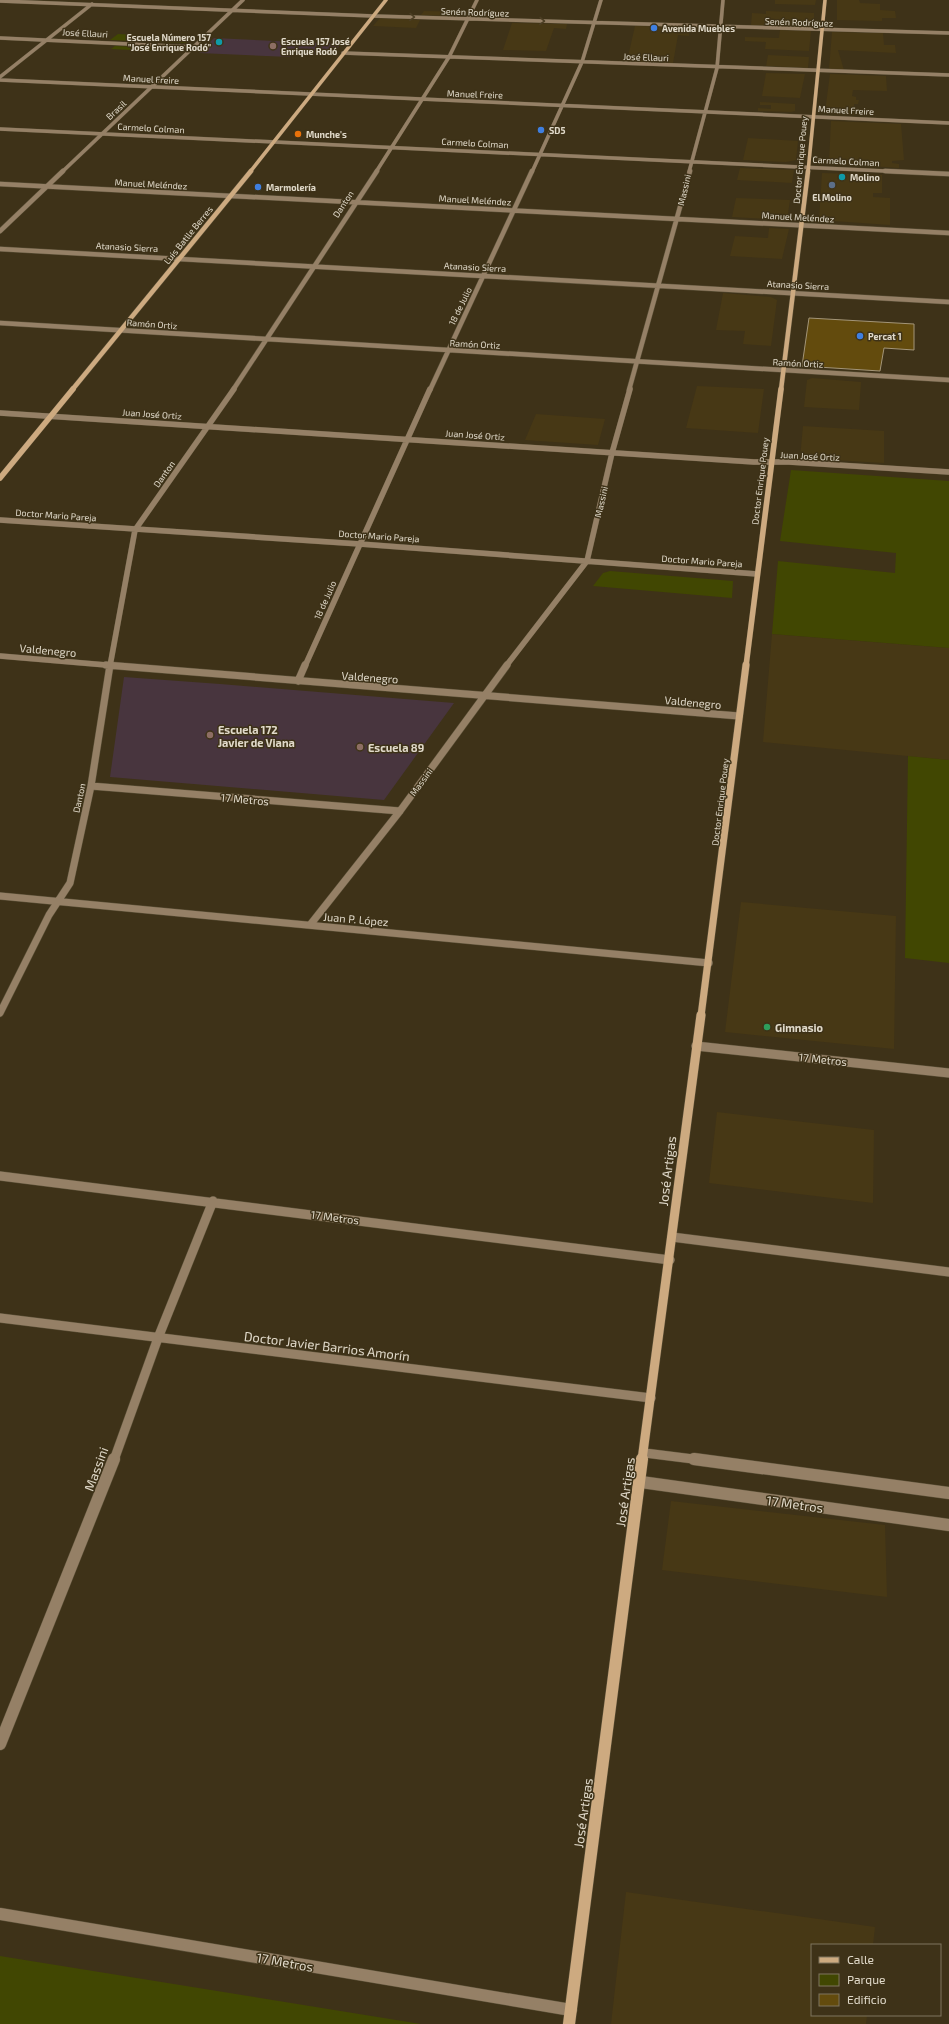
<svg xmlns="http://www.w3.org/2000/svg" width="949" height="2024" font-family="'Exo 2',sans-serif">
<rect width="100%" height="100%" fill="#3e3218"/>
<path fill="#473815" d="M775,0H816L815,5L775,4Z
M837,0H859L860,3L880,4V10L895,11L896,18H882V21L837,20Z
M424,11L464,12L463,16L421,15Z
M480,11L505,12L504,18L479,17Z
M766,11L814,13V26L751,25L752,13L766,14Z
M380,18L420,20L416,28L373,26Z
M512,23L567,24L566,29L554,28L546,51L503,50Z
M635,26L690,27L689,36L678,35L673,63L627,61Z
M780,30L811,31L809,51L765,49L766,42L745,41V37L779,38Z
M832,32L883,33L884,45H895L896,53L838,50L844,70L829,69Z
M768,55L809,57L808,68L766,66Z
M766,73L805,74L800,98L762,96Z
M830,74L886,76L887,91L853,90L852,96L856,97V100H859L858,104H854V115L832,114L825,112Z
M760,102L795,104V111L791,112L758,111V108L771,109V105H760Z
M831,121L901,124L904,160L892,161V163L899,164V168L829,163Z
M748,138L798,141L796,160L786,162L743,160Z
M740,168L794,170L792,183L737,180Z
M822,173L882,175V193H873V197L890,198V225L819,220Z
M736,198L790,200L787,220L732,217Z
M769,228L789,229L782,259L730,256L735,236L768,238Z
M723,293L771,297L777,300L771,346L743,344L745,331L716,330Z
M812,378L861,382L859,410L804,407L807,380Z
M697,386L764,389L758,433L686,428Z
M536,414L605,419L598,445L525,440Z
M803,426L884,431V463L800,458Z
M772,634L949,648V760L763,742Z
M741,902L896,916L894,1049L725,1032Z
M717,1112L874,1130L873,1203L709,1183Z
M671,1501L885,1525L887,1597L662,1570Z
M626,1892L875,1927L873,1945H812V2015H867L866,2024H611Z"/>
<path fill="#48353e" d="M214,38L341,44L331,55L293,54L290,57L199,53Z
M124,677L220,684L454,703L384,800L110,777Z"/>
<path fill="#414702" d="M118,34L192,38L186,43L110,40Z
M115,46L181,49L177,52L111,49Z
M791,470L949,481V648L772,634L778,561L895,573L896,553L780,541Z
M610,571L733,581L732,598L593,586L603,573Z
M908,756L949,760V963L905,958Z
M0,1956L421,2024H0Z"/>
<path fill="#634b0d" stroke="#a39578" d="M809,318L914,324V350L884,348L880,371L802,366Z"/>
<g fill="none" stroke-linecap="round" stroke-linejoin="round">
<defs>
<path id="street-far5" d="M0,1L373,16L949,33
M0,38L193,47
M343,53L949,75
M0,77L92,4
M0,80L949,123
M0,129L906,172
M62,172L243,0
M376,172L449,57L477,0
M532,172L582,62L601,0
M689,172L717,68L723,0"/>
<path id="street-far4" d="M885,171L949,174
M0,184L949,233
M0,231L63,171
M0,249L949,302
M0,323L949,380
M233,390L377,171
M430,390L532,171
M629,390L690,171"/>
<path id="street-far3" d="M0,413L754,462H789L949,472
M0,520L360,544L757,574
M0,656L118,666
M110,666L135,530L234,389
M305,666L430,389
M506,666L587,561L612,453L630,389"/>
<path id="street-far2" d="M106,665L739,716
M298,681L305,665
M91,786L400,811
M0,896L709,963
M310,925L400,811L507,665
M0,1013L49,915L70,883L91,786L110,665"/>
<path id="street-far1" d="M696,1046L949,1073
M0,1176L670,1260
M672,1237L949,1272
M0,1318L651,1398
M645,1453L701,1460
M114,1460L158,1338L213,1201"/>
<path id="street" d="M694,1459L949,1493
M641,1482L949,1525
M0,1744L114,1459
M0,1914L571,2010"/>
<path id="secondary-far5" d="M250,172L386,0
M808,172L825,0"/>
<path id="secondary-far4" d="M72,390L251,171
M781,390L808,171"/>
<path id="secondary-far3" d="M0,478L73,389
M746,666L781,389"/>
<path id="secondary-far2" d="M701,1016L746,665"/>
<path id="secondary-far1" d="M642,1460L701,1015"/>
<path id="secondary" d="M569,2024L642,1459"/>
</defs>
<use href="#street-far5" stroke="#5b5038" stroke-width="4"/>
<use href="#street-far4" stroke="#5b5038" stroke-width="5.5"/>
<use href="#street-far3" stroke="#5b5038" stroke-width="6"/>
<use href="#street-far2" stroke="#5b5038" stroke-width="8"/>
<use href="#street-far1" stroke="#5b5038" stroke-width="10"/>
<use href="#street" stroke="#5b5038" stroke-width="13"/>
<use href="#secondary-far5" stroke="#5b5038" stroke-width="4"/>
<use href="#secondary-far4" stroke="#5b5038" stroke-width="5.5"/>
<use href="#secondary-far3" stroke="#5b5038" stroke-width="6"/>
<use href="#secondary-far2" stroke="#5b5038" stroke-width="8"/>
<use href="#secondary-far1" stroke="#5b5038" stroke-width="10"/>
<use href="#secondary" stroke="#5b5038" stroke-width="13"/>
<use href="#street-far5" stroke="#958066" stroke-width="3.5"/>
<use href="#street-far4" stroke="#958066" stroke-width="4.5"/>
<use href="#street-far3" stroke="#958066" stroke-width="5.5"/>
<use href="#street-far2" stroke="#958066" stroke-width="7"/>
<use href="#street-far1" stroke="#958066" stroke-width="9"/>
<use href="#street" stroke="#958066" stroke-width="12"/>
<use href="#secondary-far5" stroke="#cdaa80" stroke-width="3.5"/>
<use href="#secondary-far4" stroke="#cdaa80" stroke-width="4.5"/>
<use href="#secondary-far3" stroke="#cdaa80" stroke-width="5.5"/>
<use href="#secondary-far2" stroke="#cdaa80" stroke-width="7"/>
<use href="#secondary-far1" stroke="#cdaa80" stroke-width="9"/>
<use href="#secondary" stroke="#cdaa80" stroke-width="12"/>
</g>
<defs><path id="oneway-chevron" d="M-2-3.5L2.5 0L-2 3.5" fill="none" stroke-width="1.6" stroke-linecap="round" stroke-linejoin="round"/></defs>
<g stroke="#4b3e24">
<use href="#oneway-chevron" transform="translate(412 17) rotate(2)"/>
<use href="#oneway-chevron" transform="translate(542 21) rotate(2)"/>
</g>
<g fill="#3f7fe0" stroke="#3e3218" stroke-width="1.5">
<circle cx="654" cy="28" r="4"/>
<circle cx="541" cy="130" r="4"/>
<circle cx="258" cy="187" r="4"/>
<circle cx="860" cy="336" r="4"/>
</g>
<g fill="#0f9aa8" stroke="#3e3218" stroke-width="1.5">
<circle cx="219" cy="42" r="4"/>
<circle cx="842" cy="177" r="4"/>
</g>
<g fill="#8d6e63" stroke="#3e3218" stroke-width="1.5">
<circle cx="273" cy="46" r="4"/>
<circle cx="210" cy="735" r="4"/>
<circle cx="360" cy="747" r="4"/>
</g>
<circle fill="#e8710a" stroke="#3e3218" stroke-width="1.5" cx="298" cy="134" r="4"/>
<circle fill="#5c6f8a" stroke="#3e3218" stroke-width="1.5" cx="832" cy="185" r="4"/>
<circle fill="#2e9e5b" stroke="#3e3218" stroke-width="1.5" cx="767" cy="1027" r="4"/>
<g text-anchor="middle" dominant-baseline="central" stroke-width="3" stroke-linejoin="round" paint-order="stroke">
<g font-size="9" fill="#e0d9c9" stroke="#3e3218">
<text transform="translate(475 12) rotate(2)">Senén Rodríguez</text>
<text transform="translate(799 22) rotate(2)">Senén Rodríguez</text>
<text transform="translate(85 33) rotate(3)">José Ellauri</text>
<text transform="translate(646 57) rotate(2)">José Ellauri</text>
<text transform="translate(151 79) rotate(3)">Manuel Freire</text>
<text transform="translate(475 94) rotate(2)">Manuel Freire</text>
<text transform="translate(116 110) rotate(-43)">Brasil</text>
<text transform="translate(846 110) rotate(3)">Manuel Freire</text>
<text transform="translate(151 128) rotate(3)">Carmelo Colman</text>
<text transform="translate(475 143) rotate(3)">Carmelo Colman</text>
<text transform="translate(800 160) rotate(-85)">Doctor Enrique Pouey</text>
<text transform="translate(846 161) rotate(3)">Carmelo Colman</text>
<text transform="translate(151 184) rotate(3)">Manuel Meléndez</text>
<text transform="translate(684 190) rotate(-77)">Massini</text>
<text transform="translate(475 200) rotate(3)">Manuel Meléndez</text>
<text transform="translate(343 204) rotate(-57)">Danton</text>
<text transform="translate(798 217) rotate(3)">Manuel Meléndez</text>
<text transform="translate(188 235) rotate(-51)">Luis Batlle Berres</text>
<text transform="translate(127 247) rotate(3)">Atanasio Sierra</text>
<text transform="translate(475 267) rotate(3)">Atanasio Sierra</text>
<text transform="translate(798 285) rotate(3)">Atanasio Sierra</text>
<text transform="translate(460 306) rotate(-64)">18 de Julio</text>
<text transform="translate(152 324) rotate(4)">Ramón Ortiz</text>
<text transform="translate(475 344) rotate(3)">Ramón Ortiz</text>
<text transform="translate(798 363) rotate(3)">Ramón Ortiz</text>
<text transform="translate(152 414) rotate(4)">Juan José Ortiz</text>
<text transform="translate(475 435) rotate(4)">Juan José Ortiz</text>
<text transform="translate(810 456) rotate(3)">Juan José Ortiz</text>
<text transform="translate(164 474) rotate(-55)">Danton</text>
<text transform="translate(760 481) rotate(-83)">Doctor Enrique Pouey</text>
<text transform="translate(601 502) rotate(-77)">Massini</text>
<text transform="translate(56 515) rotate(4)">Doctor Mario Pareja</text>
<text transform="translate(379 536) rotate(4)">Doctor Mario Pareja</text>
<text transform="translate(702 561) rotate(4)">Doctor Mario Pareja</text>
<text transform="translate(325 600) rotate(-66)">18 de Julio</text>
<text transform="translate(421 782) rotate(-54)">Massini</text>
<text transform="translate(79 798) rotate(-78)">Danton</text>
<text transform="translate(720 802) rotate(-83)">Doctor Enrique Pouey</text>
</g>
<g font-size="9" font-weight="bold" fill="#e0d9c9" stroke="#3e3218" text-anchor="start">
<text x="662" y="28">Avenida Muebles</text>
<text x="211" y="37" text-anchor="end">Escuela Número 157<tspan x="211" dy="10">"José Enrique Rodó"</tspan></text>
<text x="281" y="41">Escuela 157 José<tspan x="281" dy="10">Enrique Rodó</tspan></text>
<text x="549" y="130">SD5</text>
<text x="306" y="134">Munche's</text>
<text x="850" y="177">Molino</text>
<text x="266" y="187">Marmolería</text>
<text x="832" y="197" text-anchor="middle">El Molino</text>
<text x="868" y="336">Percat 1</text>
</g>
<g font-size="11" fill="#e0d9c9" stroke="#3e3218">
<text transform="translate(48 650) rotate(5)">Valdenegro</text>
<text transform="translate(370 677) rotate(4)">Valdenegro</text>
<text transform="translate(693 702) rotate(5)">Valdenegro</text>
<text transform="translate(245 799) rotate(5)">17 Metros</text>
<text transform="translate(356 919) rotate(5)">Juan P. López</text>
<text transform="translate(823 1059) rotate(6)">17 Metros</text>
<text transform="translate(335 1217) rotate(7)">17 Metros</text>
</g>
<g font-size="11" font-weight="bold" fill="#e0d9c9" stroke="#3e3218" text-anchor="start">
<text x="218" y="729">Escuela 172<tspan x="218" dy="13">Javier de Viana</tspan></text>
<text x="368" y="747">Escuela 89</text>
<text x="775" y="1027">Gimnasio</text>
</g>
<g font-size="13" fill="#e0d9c9" stroke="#3e3218">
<text transform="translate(667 1171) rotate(-83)">José Artigas</text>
<text transform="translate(327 1346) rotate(7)">Doctor Javier Barrios Amorín</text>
<text transform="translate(96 1469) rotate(-70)">Massini</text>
<text transform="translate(625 1492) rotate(-82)">José Artigas</text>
<text transform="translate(795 1504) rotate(8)">17 Metros</text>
<text transform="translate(583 1813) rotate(-82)">José Artigas</text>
<text transform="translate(285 1962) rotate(10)">17 Metros</text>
</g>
</g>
<rect x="811" y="1944" width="130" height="72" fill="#3e3218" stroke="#7f755f"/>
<rect x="819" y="1957" width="20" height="6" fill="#cdaa80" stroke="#7f755f"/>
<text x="847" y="1964" font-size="12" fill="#e0d9c9">Calle</text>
<rect x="819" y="1974" width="20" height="12" fill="#414702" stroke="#7f755f"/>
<text x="847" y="1984" font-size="12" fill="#e0d9c9">Parque</text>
<rect x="819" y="1994" width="20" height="12" fill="#634b0d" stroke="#7f755f"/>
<text x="847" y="2004" font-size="12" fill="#e0d9c9">Edificio</text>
</svg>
